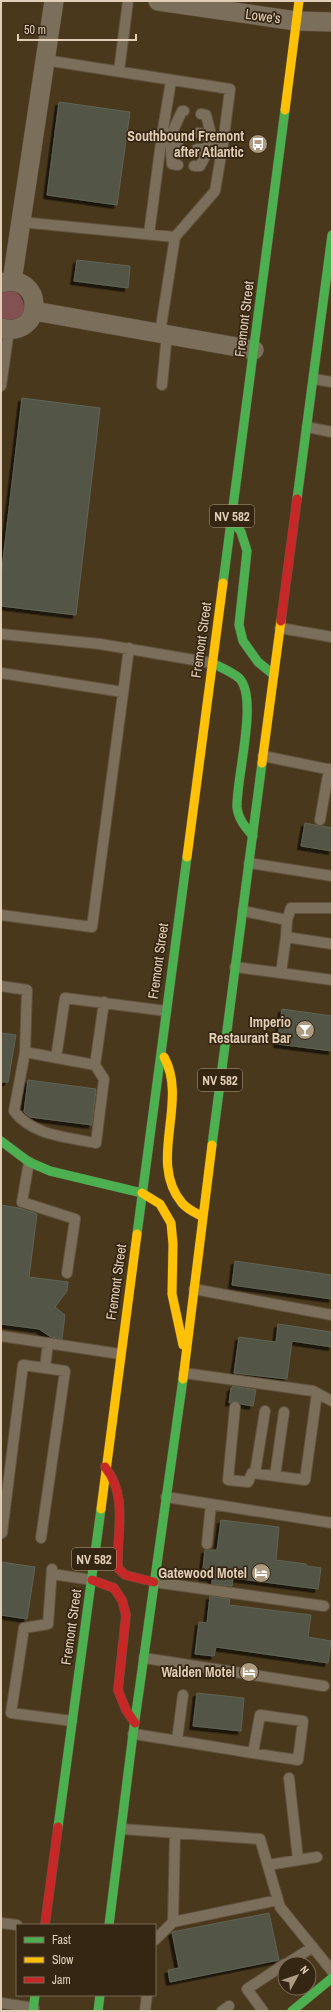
<svg xmlns="http://www.w3.org/2000/svg" width="333" height="2012" font-family="'Archivo Narrow',sans-serif">
<defs>
<filter id="shadow"><feDropShadow dx="-3.5" dy="3.5" stdDeviation="0" flood-color="#0009"/></filter>
</defs>
<rect width="100%" height="100%" fill="#49381c"/>
<path fill="#835152" d="M1,287C17,287 26,299 24,314L1,330Z"/>
<path fill="#535547" stroke="#5f6456" filter="url(#shadow)" d="M59,102L130,112L117,205L47,195Z
M77,260L130,266L128,288L74,281Z
M22,398L100,408L76,615L1,606V577Z
M305,823L332,828V851L301,846Z
M282,1009L332,1016V1051L277,1044Z
M1,1033L16,1035L8,1082H1Z
M28,1080L96,1089L92,1125L30,1117L24,1112Z
M1,1205L19,1208L37,1214L29,1277L68,1282L67,1291L55,1307L65,1315L62,1339L51,1337L39,1329L1,1324Z
M235,1261L332,1275V1299L232,1285Z
M278,1324L332,1332V1347L292,1341L287,1379L234,1373L239,1337L276,1342Z
M233,1386L256,1390L253,1406L241,1404L236,1401L229,1403L231,1388H232Z
M221,1520L279,1527L276,1560L306,1564V1566L321,1568L318,1589L233,1578L232,1586L212,1584V1578L202,1577L205,1550H217Z
M1,1562L35,1567L27,1619L1,1615Z
M210,1596L230,1599L229,1605L311,1615L308,1637L331,1641L328,1663L216,1647L214,1656L195,1654L199,1622L207,1623Z
M197,1693L244,1698L241,1731L193,1726Z
M269,1913L279,1960L170,1982L168,1970L179,1968L172,1932Z"/>
<g fill="none" stroke-linecap="round" stroke-linejoin="round">
<defs>
<path id="lane" d="M45,60L230,89L223,144
M119,71L128,1
M171,81L162,135L170,137L176,147L180,148
M197,149H204L212,144
M178,165L172,164L170,137L182,111H184
M194,166H200L213,142L206,115L201,114
M21,222L175,237L160,333
M149,234L162,135
M175,237L215,191L223,144C209,142 209,134 198,133
M314,379L332,382
M162,385L167,334
M1,386L9,330
M307,427L332,432
M280,628L332,637
M1,634L100,644L212,663
M1,673L123,692
M263,756L332,770
M320,820L329,769
M249,863L332,876
M332,908H291L287,920L286,937L332,944
M243,911L287,920
M1,915L92,927L129,648
M286,937L281,973L332,980
M235,967L281,973
M1,986L27,990L25,1052L14,1111C33,1136 67,1137 96,1143L104,1079L95,1065L25,1052
M56,1058L65,998L166,1011
M95,1065L104,1002
M29,1162L22,1202L75,1219L67,1273
M194,1289L332,1315
M1,1336L120,1354
M184,1373L313,1391L332,1401
M235,1407L228,1480L248,1482L252,1473L305,1480L317,1393
M255,1473L265,1411
M275,1476L284,1412
M166,1497L332,1523
M2,1533L23,1365L45,1368
M41,1538L65,1371L45,1368L48,1343
M207,1544L211,1504
M52,1569L48,1624L24,1628L11,1713L72,1721
M52,1574L92,1580
M154,1582L324,1606
M144,1658L324,1686
M133,1734C188,1742 243,1752 298,1760L303,1721L260,1715L253,1753
M177,1740L183,1695
M289,1778L298,1859
M122,1829L260,1839L280,1907L332,1971
M268,1865L317,1857
M173,1922L175,1834
M1,1923L17,1925
M155,1940L173,1922L278,1900
M286,1964L313,1947
M1,2003L34,2008
M145,2011L147,1995
M222,2011L229,2006
M263,2011L247,1989L285,1964"/>
<path id="street" d="M158,1L296,21L332,22
M12,281L54,1
M1,283C45,271 45,339 1,328
M34,311L254,350"/>
<path id="fast" d="M297,499L332,235
M231,517L241,532L247,551L239,625L243,641L258,662L274,675
M223,583L285,110
M212,663C220,667 232,672 239,678C259,697 236,779 237,807C238,819 246,828 253,836
M1,1141L29,1162L50,1171L142,1193
M212,1145L262,763
M137,1234L187,857
M58,1827L101,1509
M109,1925L133,1734L183,1379
M33,2011L35,1995
M98,2011L100,1995
M292,2011L332,1978"/>
<path id="slow" d="M285,110L299,1
M262,763L281,621
M187,857L223,583
M164,1057C189,1102 147,1161 182,1203C188,1210 196,1213 203,1217
M142,1193L160,1204L171,1223L173,1244L172,1294L183,1345
M183,1379L212,1145
M101,1509L137,1234"/>
<path id="jam" d="M281,621L297,499
M105,1467C129,1497 116,1533 118,1568L125,1575L154,1582
M92,1580L114,1588L122,1600L126,1615L118,1690L126,1710L135,1723
M45,1925L58,1827"/>
</defs>
<use href="#lane" stroke="#60523d" stroke-width="12"/>
<use href="#street" stroke="#60523d" stroke-width="20"/>
<use href="#fast" stroke="#60523d" stroke-width="10"/>
<use href="#slow" stroke="#60523d" stroke-width="10"/>
<use href="#jam" stroke="#60523d" stroke-width="10"/>
<use href="#lane" stroke="#7b6e5b" stroke-width="10"/>
<use href="#street" stroke="#7b6e5b" stroke-width="19"/>
<use href="#fast" stroke="#4caf50" stroke-width="9"/>
<use href="#slow" stroke="#ffc107" stroke-width="9"/>
<use href="#jam" stroke="#c62828" stroke-width="9"/>
</g>
<defs>
<symbol id="bus-disc" viewBox="-11 -11 22 22"><circle r="9.5" fill="#ac9a81" stroke="#352613"/><path d="M-5-6H5V4H4V6H2V4H-2V6H-4V4H-5ZM-3.5-4V0h7V-4ZM-3.5 1.2v1.5H-2V1.2ZM2 1.2v1.5H3.5V1.2Z" fill="#fff"/></symbol>
<symbol id="bar-disc" viewBox="-11 -11 22 22"><circle r="9.5" fill="#ac9a81" stroke="#352613"/><path d="M-6-5H6L.8 .8V4.5H3.5V6h-7V4.5H-.8V.8Z" fill="#fff"/></symbol>
<symbol id="hotel-disc" viewBox="-11 -11 22 22"><circle r="9.5" fill="#ac9a81" stroke="#352613"/><path d="M-6-4.5h1.5V1H6V5H4.5V3h-9V5H-6ZM-4 0a1.8 1.8 0 1 1 3.6 0ZM.5 0V-2.5h3Q6-2.5 6 0Z" fill="#fff"/></symbol>
</defs>
<g fill-rule="evenodd">
<use href="#bus-disc" x="247" y="133" width="22" height="22"/>
<use href="#bar-disc" x="294" y="1019" width="22" height="22"/>
<use href="#hotel-disc" x="250" y="1562" width="22" height="22"/>
<use href="#hotel-disc" x="238" y="1661" width="22" height="22"/>
</g>
<g text-anchor="middle" dominant-baseline="central" stroke-width="3.5" stroke-linejoin="round" paint-order="stroke">
<g fill="#352613" stroke="#ae9c86" stroke-width="1">
<rect x="210" y="505" width="44" height="22" rx="3"/>
<rect x="198" y="1069" width="44" height="22" rx="3"/>
<rect x="72" y="1548" width="44" height="22" rx="3"/>
</g>
<g font-size="13" font-weight="bold" fill="#e2ceb7">
<text x="232" y="516">NV 582</text>
<text x="220" y="1080">NV 582</text>
<text x="94" y="1559">NV 582</text>
</g>
<g font-size="14" fill="#e2ceb7" stroke="#352613">
<text transform="translate(263 16) rotate(8)">Lowe's</text>
<text transform="translate(244 319) rotate(-83)">Fremont Street</text>
<text transform="translate(201 640) rotate(-82)">Fremont Street</text>
<text transform="translate(158 961) rotate(-82)">Fremont Street</text>
<text transform="translate(116 1282) rotate(-82)">Fremont Street</text>
<text transform="translate(71 1627) rotate(-82)">Fremont Street</text>
</g>
<g font-size="14" font-weight="bold" fill="#e2ceb7" stroke="#352613" text-anchor="end">
<text x="244" y="136">Southbound Fremont<tspan x="244" dy="16">after Atlantic</tspan></text>
<text x="291" y="1022">Imperio<tspan x="291" dy="16">Restaurant Bar</tspan></text>
<text x="247" y="1573">Gatewood Motel</text>
<text x="235" y="1672">Walden Motel</text>
</g>
</g>
<rect width="333" height="2012" fill="none" stroke="#e2ceb7" stroke-width="4"/>
<rect x="16" y="1924" width="140" height="72" fill="#352613" stroke="#7a6955"/>
<rect x="24" y="1937" width="20" height="6" fill="#4caf50" stroke="#7a6955"/>
<text x="52" y="1944" font-size="12" fill="#e2ceb7">Fast</text>
<rect x="24" y="1957" width="20" height="6" fill="#ffc107" stroke="#7a6955"/>
<text x="52" y="1964" font-size="12" fill="#e2ceb7">Slow</text>
<rect x="24" y="1977" width="20" height="6" fill="#c62828" stroke="#7a6955"/>
<text x="52" y="1984" font-size="12" fill="#e2ceb7">Jam</text>
<g transform="translate(297 1976) rotate(50)"><circle r="19" fill="#352613" stroke="#7a6955"/>
<path d="M0-3L7 15L0 10L-7 15Z" fill="#ac9a81"/>
<text y="-6" font-size="11" font-weight="bold" text-anchor="middle" fill="#e2ceb7">N</text>
</g>
<path d="M18 34v6h118v-6" fill="none" stroke="#e2ceb7" stroke-width="2"/>
<text x="24" y="34" font-size="12" fill="#e2ceb7" stroke="#352613" stroke-width="3" paint-order="stroke">50 m</text>
</svg>
